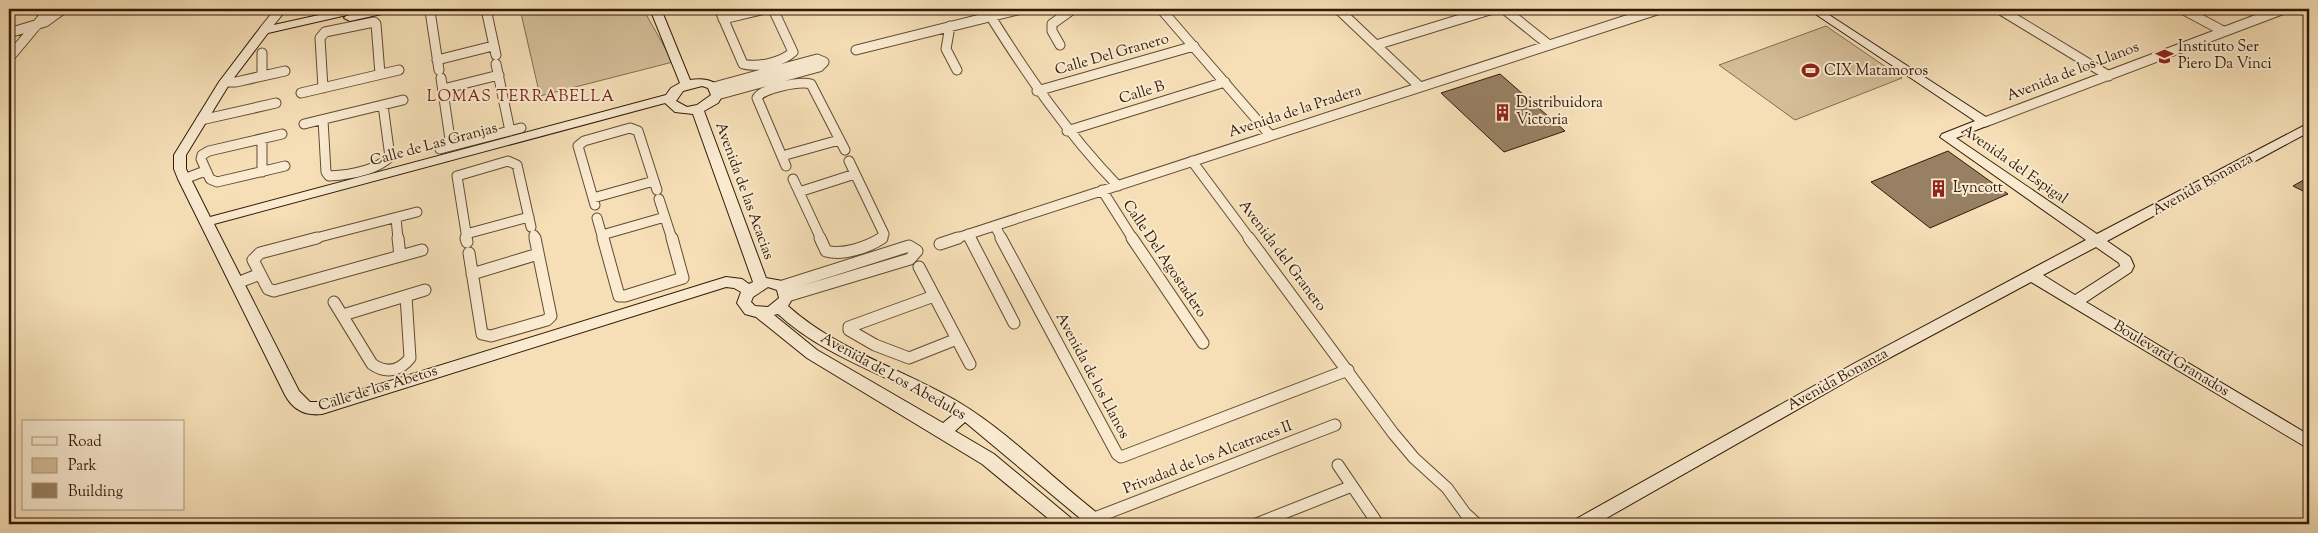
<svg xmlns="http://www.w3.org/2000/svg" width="2318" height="533" font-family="'Sorts Mill Goudy',serif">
<rect width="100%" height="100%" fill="#f6dfb7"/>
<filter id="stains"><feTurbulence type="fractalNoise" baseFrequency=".004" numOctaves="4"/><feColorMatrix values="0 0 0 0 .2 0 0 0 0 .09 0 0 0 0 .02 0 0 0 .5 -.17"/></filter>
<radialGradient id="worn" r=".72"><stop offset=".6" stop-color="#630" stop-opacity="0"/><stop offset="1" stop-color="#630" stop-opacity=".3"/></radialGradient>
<path fill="#d5be99" stroke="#836c50" d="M520,9H643L673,62L540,96Z
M1826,26L1902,78L1795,120L1719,65Z"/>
<path fill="#978063" stroke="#311a07" d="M1500,74L1565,131L1504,152L1441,93Z
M1948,151L2008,194L1930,228L1871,182Z
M2309,177V194L2293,186Z"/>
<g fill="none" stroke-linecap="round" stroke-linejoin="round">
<defs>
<path id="street-far1" d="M432,9L430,11L439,70
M486,9L496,55
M986,9C1025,72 1066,132 1118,186
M1161,9L1270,135
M1338,9L1420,87
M1504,9L1549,45
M1999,9L2109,76
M2182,9L2223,31
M720,11L743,64C758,68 782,62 793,52L773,9
M723,19L765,9
M950,26L946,49L957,70
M264,30L281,9
M9,33L45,22L63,9
M1060,45L1052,31V24L1073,9
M1376,45L1493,9
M856,50L1021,9
M262,53V76
M9,58L50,9
M437,60L493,46
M496,64L510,131
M441,78L451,146
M225,82H236L285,71
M714,87L817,59L824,62L819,67L717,95
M323,88L320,38L325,32L374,22L376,24L380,74
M443,89L499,75
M1037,91L1194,46
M301,93L399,70
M201,120L276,103
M323,120L326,172L329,176C349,175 375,171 390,157L383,105
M1985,122L2284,9
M304,124L403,100
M1067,131L1225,82
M282,134L209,151L202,155L201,159L210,179L217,182L285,166
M262,139V172
M440,149L521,128
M782,156L839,140
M849,161L884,234L881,239
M1192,161L1250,239
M786,166L757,98C762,88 800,81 811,84L845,150
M184,179L205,171
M793,179L821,239
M1102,190L1133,239
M799,192L855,174
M593,198L654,181
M659,199L672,239
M595,205L578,146L584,141L630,128L638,131L657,190
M396,218L398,239
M597,218L603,239
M995,226L1002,239
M466,234L529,217
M968,234L971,239
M534,235L535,239
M602,235L665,217
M312,239L417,212
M467,239L457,176L508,161L517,165L531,227
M954,239L1660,9"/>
<path id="street" d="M317,238L260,253L253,260L268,289L274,291L422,250
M398,238L400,256
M466,238L467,242
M603,238L619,296H625L683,278L672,238
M820,238L826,251C843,256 868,247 882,238
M970,238L1014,323
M1001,238L1117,454L1121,457L1348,370
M1132,238L1203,343
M1249,238L1393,433L1414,458L1447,488L1465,513L1477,524
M940,244L958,238
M469,253L482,334L491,336L547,320L551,316L535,238
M919,267L970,364
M472,274L538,254
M237,283L260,274
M783,286L909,246L917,251L910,259L787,296
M934,296L849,327V330L875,345L909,358L957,339
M334,302L372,364C386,374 400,371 410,358L406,296
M343,315L425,290
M1338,465L1378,524
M1092,519L1335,425
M1256,524L1352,486"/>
<path id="secondary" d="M37,9H47V19H39Z
M346,9H366L360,12L268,33L230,83L186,155V169L210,217L666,95L671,88L680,83L650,9H661L690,80C704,78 719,80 723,95L718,103L704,111L766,278L788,282L794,296L788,306C838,351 903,369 960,403C1013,435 1055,482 1105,519L1107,524H1087L965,422L955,431L994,454L1072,519L1074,524H1055L982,464L807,358L756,317L745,314L737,303L741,292L734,288L726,287L322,414C306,416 293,410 285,395L178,179L174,169V155L219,82L260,28ZM702,86L708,88L711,95L697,105L687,107L676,101L683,91ZM665,103L675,112L693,114L753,282L749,284L742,279L726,277L322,402H310L299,391L214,224ZM768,287L777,290L779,298L768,307L755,306L751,302L753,297ZM778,314C829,361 897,377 954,414L943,423L817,350L774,315Z
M377,9H397L395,11L350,21L344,18L346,16Z
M1808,9H1820L1989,119L1991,122L1989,125L1956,138L2097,234L2309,123V132L2107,241L2130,257L2134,266L2131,272L2086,302L2309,435V449L2031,282L1865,371L1596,524H1574L1576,519L1855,363L2086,240L1940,137L1942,134L1975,121ZM2096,247L2119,263L2120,266L2075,295L2043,275Z"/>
</defs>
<use href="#street-far1" stroke="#624b33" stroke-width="11"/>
<use href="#street" stroke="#624b33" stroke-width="13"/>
<use href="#secondary" stroke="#311a07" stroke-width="2"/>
<use href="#street-far1" stroke="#f9ead0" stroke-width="9"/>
<use href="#street" stroke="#f9ead0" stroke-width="11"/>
<use href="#secondary" fill="#f9ead0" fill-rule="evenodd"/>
</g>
<defs>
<symbol id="school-bare" viewBox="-9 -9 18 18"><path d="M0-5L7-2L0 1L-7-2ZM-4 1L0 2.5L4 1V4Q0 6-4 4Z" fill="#8f2418" stroke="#f9ead0" stroke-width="2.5" paint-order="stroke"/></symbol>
<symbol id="stadium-bare" viewBox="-9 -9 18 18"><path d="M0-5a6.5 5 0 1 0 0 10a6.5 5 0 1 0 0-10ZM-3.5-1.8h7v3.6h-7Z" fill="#8f2418" stroke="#f9ead0" stroke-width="2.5" paint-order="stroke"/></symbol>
<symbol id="building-bare" viewBox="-9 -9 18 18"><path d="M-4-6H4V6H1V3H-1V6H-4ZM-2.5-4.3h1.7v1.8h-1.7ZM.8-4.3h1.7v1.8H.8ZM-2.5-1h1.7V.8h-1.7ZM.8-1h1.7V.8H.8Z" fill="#8f2418" stroke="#f9ead0" stroke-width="2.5" paint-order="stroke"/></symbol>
</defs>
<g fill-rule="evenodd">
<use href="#school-bare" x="2152" y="44" width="25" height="25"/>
<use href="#stadium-bare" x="1798" y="58" width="25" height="25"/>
<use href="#building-bare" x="1490" y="100" width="25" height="25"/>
<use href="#building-bare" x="1926" y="176" width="25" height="25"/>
</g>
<g text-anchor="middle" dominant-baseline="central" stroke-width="4" stroke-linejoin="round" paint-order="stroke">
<g font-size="15" fill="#311a07" stroke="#f9ead0" text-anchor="start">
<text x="2178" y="47">Instituto Ser<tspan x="2178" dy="17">Piero Da Vinci</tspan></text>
<text x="1824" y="71">CIX Matamoros</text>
<text x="1516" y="103">Distribuidora<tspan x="1516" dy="17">Victoria</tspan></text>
<text x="1953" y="188">Lyncott</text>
</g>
<g font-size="15" fill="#311a07" stroke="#f9ead0">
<text transform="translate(1112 55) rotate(-16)">Calle Del Granero</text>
<text transform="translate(2073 72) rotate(-21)">Avenida de los Llanos</text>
<text transform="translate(1142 93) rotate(-17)">Calle B</text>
<text transform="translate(1295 112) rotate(-18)">Avenida de la Pradera</text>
<text transform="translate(434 145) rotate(-15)">Calle de Las Granjas</text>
<text transform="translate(2014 165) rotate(35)">Avenida del Espigal</text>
<text transform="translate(2203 185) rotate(-29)">Avenida Bonanza</text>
<text transform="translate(744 191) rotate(70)">Avenida de las Acacias</text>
<text transform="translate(1282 256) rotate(53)">Avenida del Granero</text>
<text transform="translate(1164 259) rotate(56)">Calle Del Agostadero</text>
<text transform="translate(2171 359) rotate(31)">Boulevard Granados</text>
<text transform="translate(1092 376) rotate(62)">Avenida de los Llanos</text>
<text transform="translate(893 377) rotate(29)">Avenida de Los Abedules</text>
<text transform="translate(1838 380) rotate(-29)">Avenida Bonanza</text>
<text transform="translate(378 389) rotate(-17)">Calle de los Abetos</text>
<text transform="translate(1208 458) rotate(-21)">Privadad de los Alcatraces II</text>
</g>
<g font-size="16" letter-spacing="1" fill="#7a1f14" stroke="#f9ead0">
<text x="521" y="97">LOMAS TERRABELLA</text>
</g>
</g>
<rect width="2318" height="533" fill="none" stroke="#f6dfb7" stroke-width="30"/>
<rect x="10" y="10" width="2298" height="513" fill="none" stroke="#311a07" stroke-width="2.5"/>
<rect x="15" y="15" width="2288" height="503" fill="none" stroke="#311a07"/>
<rect x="22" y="420" width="162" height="90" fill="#f9ead0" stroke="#a99780"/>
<rect x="32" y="437" width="25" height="8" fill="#f9ead0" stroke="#a99780"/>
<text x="68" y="446" font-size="15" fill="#311a07">Road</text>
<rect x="32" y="458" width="25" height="15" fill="#d5be99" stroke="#a99780"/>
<text x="68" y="470" font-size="15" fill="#311a07">Park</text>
<rect x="32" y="483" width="25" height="15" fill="#978063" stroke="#a99780"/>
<text x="68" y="496" font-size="15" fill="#311a07">Building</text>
<rect width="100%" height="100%" filter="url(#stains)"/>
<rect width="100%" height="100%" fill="url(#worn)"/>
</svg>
